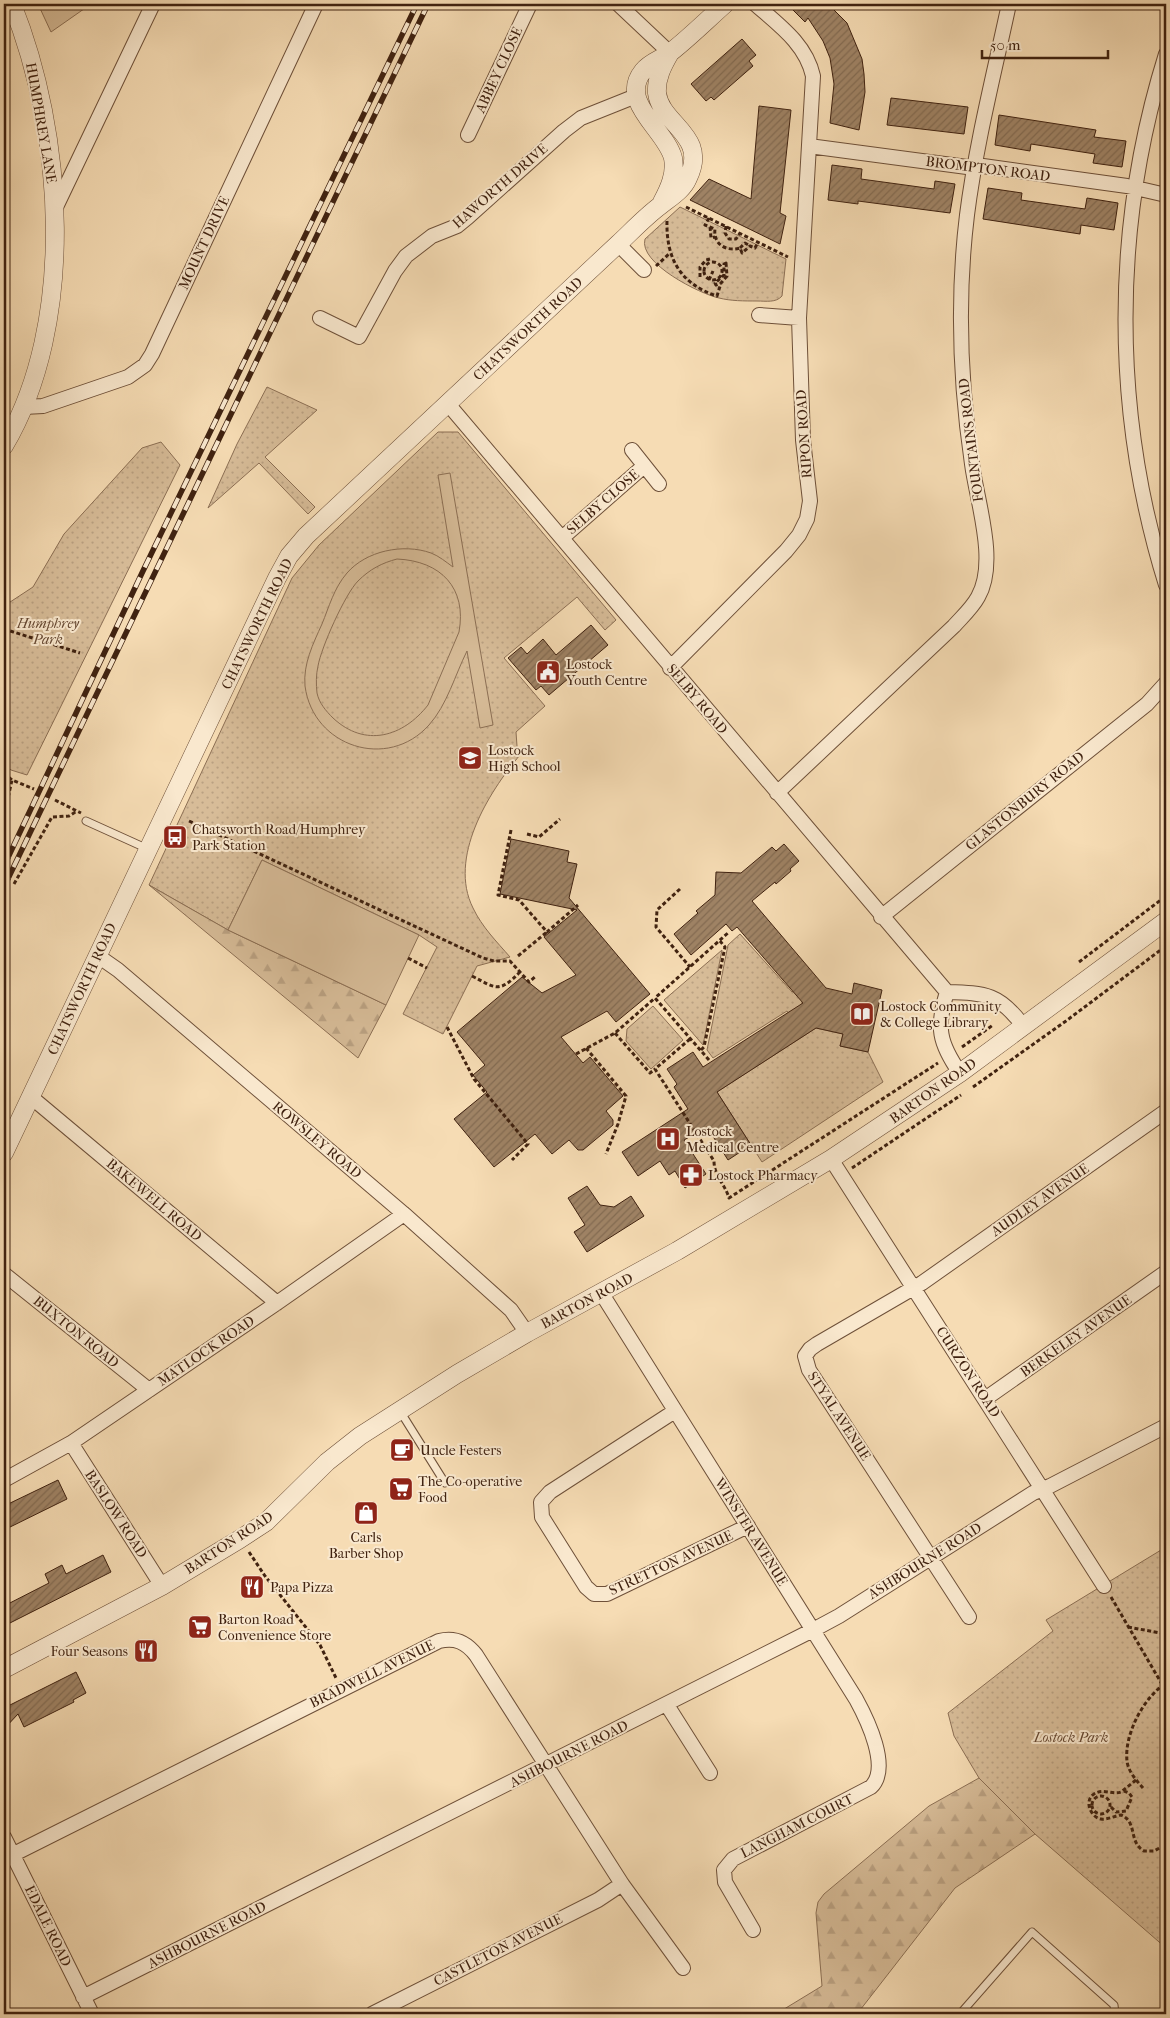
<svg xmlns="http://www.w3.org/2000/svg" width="1170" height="2018" font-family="'IM FELL French Canon',serif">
<defs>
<pattern id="grass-dots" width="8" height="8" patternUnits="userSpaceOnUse" patternTransform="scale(1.25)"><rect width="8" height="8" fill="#d7bc98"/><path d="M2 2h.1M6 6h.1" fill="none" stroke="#baa182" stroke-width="1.8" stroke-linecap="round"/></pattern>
<pattern id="forest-firs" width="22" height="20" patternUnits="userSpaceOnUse" patternTransform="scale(1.25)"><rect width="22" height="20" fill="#d7bc98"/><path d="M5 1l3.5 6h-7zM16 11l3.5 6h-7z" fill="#baa182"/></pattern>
<pattern id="building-hatch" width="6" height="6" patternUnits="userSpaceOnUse" patternTransform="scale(1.25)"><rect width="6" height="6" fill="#9f8365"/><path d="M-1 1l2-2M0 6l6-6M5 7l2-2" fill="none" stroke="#836b52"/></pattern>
</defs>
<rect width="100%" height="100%" fill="#f6dcb4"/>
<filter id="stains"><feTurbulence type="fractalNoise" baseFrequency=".004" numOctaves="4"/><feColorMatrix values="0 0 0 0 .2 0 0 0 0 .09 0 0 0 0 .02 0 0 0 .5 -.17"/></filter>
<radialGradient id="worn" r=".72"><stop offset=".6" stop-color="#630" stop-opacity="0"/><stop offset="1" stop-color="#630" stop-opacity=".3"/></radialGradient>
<path fill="url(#grass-dots)" stroke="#8c6f54" d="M680,207L786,259L782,296C776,303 766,301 757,301C744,301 731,301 719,298C700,294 638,263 645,239Z
M267,387L317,410L265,457L315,507L308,514L259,463L208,508L237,444Z
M438,432H458L616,620L605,630L577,597L504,658L545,706L516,732L517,746L520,755C488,793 448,858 473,908C482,927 497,942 510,957L477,966L443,1034L403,1014L437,947L419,935L262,860L228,930L149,885L292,578L319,545Z
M161,442L180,465L27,775L11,770L4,764V606L33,587L64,534L142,448Z
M740,934L792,992L799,987L804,994L799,1016L793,1020L787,1011L713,1058L707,1050L728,945Z
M722,950L703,1045L664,1000Z
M653,1006L683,1040L651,1069L626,1041L627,1029Z
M816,1028L843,1034L840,1046L868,1052L883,1082L762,1162L717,1092Z
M1166,1547V1948L1035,1834L979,1778L954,1736L948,1713L1053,1631L1046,1620Z"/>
<path fill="url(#forest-firs)" stroke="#8c6f54" d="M149,885L228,930L386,1005L358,1058Z
M979,1778L1035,1834L955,1888L857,2014H776L822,1986L816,1913L818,1902L824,1894L929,1806Z"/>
<path fill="#d7bc98" stroke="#8c6f54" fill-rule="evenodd" d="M38,4H91L51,32Z
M450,473L493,725L480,728L467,651C455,675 447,705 429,725C388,771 313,747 305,686C303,664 313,644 322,624C329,607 334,588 347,573C366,551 403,543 431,553C439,556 446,562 453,567L438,475ZM397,559C441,561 467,588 459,632L428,705C403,737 365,748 333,718C326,711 319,703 317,693C316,685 316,674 318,666C321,648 345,594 358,581C370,569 382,563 397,559Z
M262,860L419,935L386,1005L228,930Z"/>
<path fill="url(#building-hatch)" stroke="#402210" d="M787,4H828L847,23L862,59L864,74L865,92L859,130L830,123L834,84L830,58L823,41L808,18L805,22Z
M742,39L756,55L749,61L753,66L714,100L711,97L706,101L691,84Z
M891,98L968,107L964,134L887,125Z
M759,106L791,110L780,213L786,216L780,244L690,200L709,179L751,199Z
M999,115L1096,130L1094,137L1126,141L1122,167L1093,163L1095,154L1031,144L1030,151L995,145Z
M832,165L862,169L861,179L934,189L935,181L955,184L950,213L858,201V204L828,200Z
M988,188L1022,193L1021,200L1085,209L1087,198L1118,203L1114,230L1081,225L1080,234L983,219Z
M591,625L608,645L549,695L541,686L536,690L508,658L521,647L527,654L543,639L556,655Z
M511,839L569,851L567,862L577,864L569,898L650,994L616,1022L607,1011L561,1037L583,1063L590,1057L623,1096L606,1111L613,1120V1125L583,1150H578L569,1140L552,1154L535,1134L494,1167L454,1119L487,1092L473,1075L485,1065L457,1032L522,977L542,993L576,975L544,937L577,910L500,894Z
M784,844L799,861L790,869L791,871L776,884L775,882L752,901L826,988L852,994L854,983L882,990L868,1052L840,1046L843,1034L816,1028L717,1092L751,1145L728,1160L707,1127L684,1140L706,1174L685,1188L675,1171L669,1175L660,1161L638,1176L622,1152L688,1109L674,1087L677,1084L667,1069L693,1052L703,1067L803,1003L737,927L732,931L726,924L691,955L674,934L698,913L696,911L715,895L716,872L741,873L772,847L776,851Z
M587,1186L600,1205L614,1207L631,1196L644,1216L587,1252L574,1232L585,1225L568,1198Z
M58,1480L67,1499L4,1530V1506Z
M103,1555L111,1572L4,1626V1606L49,1583L45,1574L62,1565L66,1574Z
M76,1672L86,1693L73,1700L74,1702L24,1727L18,1714L4,1729V1708Z"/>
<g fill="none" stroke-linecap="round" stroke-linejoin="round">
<defs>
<path id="service" d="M86,821L148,849
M400,1411L445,1483
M960,2014L1032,1932L1114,2005L1115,2014"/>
<path id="minor" d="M618,4L670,53
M1166,54C1112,227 1112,411 1166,585
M468,135L530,4
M809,146L967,167L983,166L1127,186L1166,195
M55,209L153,4
M618,244L644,270
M759,315L799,318
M320,318L359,337L395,271L406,256L432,236L457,226L468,217L564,131L581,118L636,96
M448,404L947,992
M24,407L43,406L128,377L145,365L152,354L316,4
M632,450L659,484
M562,538L644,466
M670,668L786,551L799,535L807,519L810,501L803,440L799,318L813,76C806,44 779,25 755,4
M777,793L954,626C962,617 972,608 978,597C998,562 977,502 972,464C960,382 957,297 967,215C976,144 994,74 1009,4
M881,917L1147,704L1166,683
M98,956L118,970L404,1214L511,1310L527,1333
M960,1073C939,1043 936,1027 947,992C986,993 1000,994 1024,1027
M31,1097L277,1303
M831,1159L1104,1586
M4,1274L149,1390
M602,1294L856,1699C867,1719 891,1768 871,1787L733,1859L724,1870L725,1882L753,1930
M985,1399L1166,1272
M675,1411L550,1492L541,1502L542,1517L586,1587L594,1594H607L748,1526
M71,1443L162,1586
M4,1480L71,1443L277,1303L404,1214
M969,1617L809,1370L805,1356L810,1349L817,1344L922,1283L1166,1111
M667,1705L710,1773
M4,1837L92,2014
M4,1859L439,1641C455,1637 466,1642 476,1655L622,1884L683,1968
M83,1997L813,1630L839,1616L1033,1493L1050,1486L1166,1426
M372,2014L598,1900L622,1884"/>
<path id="tertiary" d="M662,202C669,189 676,174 673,158C666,130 618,102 643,71C650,62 662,59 671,52C690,37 707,20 725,4
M4,446C77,323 64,133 12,4
M4,1153L277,578L289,556L306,536L618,244C632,231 646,216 661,205C671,197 683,190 688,178C709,135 661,125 657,93C656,78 663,65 670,53
M4,1669L162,1586L240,1539L266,1522L327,1462L360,1436L457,1374L527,1333L677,1251L831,1159L960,1073L1166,921"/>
</defs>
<use href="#service" stroke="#6e5039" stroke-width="9"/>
<use href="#minor" stroke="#6e5039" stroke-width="16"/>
<use href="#tertiary" stroke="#6e5039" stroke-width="19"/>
<path stroke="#402210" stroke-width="3" stroke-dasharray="4 2.5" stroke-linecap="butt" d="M686,207L788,257
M709,218L705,225L715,229C713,244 726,252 740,248L742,253L750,246L755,248L758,242
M667,221C666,258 680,284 717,296L721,283
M726,226L725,233L729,239H736L740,233
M710,227L711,238L715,237
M740,248L745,243L750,246
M704 271a9 9 0 1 1 18 0a9 9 0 1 1-18 0Z
M726,263L727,276L721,283L716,285L715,283L724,275V264Z
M656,266L670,253
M700,277V267L706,260L710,259
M709,280L713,271
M4,629L80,653
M4,773L12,780L34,789
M55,800L81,813
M4,816L12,780
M189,821L483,958L494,961H510L529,982L536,976
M511,830L498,895L519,900L547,932L578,905
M527,834L539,837L560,819
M14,884L52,817L69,816L77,811
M680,889L657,910L656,927L690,967
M518,956L547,932
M408,958L427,968
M1079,962L1166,896
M472,976C497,989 499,993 520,972
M447,1027L474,1079L528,1144L512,1160
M615,1033L650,1073L655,1069
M690,1039L655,1069L714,1161C714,1176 725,1184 729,1198L938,1063
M962,1047L993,1025
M586,1048L626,1096L618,1124L606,1154
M701,1050L704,1047L725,947L720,941
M576,1054L615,1033L655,998
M709,1060L655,998L729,932
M973,1087L1066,1021L1166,946
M852,1168L961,1095
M249,1552L265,1576L320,1645L336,1678
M1111,1597L1166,1691
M1128,1627L1166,1634
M1136,1780L1121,1792C1112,1795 1103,1788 1094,1794C1084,1800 1090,1817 1101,1819C1107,1820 1114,1816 1121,1815C1138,1822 1128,1842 1144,1851H1154L1165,1845
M1143,1788C1136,1780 1128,1771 1127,1761C1124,1734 1144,1697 1166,1683
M1092 1805a9 9 0 1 1 18 0a9 9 0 1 1-18 0Z
M1111,1807L1116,1812L1126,1811L1132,1797L1129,1793L1124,1791"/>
<use href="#service" stroke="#f9e8ce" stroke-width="7"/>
<use href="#minor" stroke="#f9e8ce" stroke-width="14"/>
<use href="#tertiary" stroke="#f9e8ce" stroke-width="18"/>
<defs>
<path id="rail" d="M4,866L142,573L417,4
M4,887L428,4"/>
</defs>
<use href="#rail" stroke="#402210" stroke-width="5.5"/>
<use href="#rail" stroke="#f9e8ce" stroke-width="4" stroke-dasharray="11" stroke-linecap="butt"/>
</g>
<defs>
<symbol id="civic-square" viewBox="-11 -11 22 22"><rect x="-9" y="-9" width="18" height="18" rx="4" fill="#8f2418" stroke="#f9e8ce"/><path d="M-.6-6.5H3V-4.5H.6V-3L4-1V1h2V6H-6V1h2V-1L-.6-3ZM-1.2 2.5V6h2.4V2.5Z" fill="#fff"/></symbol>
<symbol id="school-square" viewBox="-11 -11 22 22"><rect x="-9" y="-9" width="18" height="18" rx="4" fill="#8f2418" stroke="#f9e8ce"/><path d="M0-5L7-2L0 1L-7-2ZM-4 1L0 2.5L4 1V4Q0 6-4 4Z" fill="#fff"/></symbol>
<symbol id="bus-square" viewBox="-11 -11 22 22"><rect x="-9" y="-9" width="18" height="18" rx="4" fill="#8f2418" stroke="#f9e8ce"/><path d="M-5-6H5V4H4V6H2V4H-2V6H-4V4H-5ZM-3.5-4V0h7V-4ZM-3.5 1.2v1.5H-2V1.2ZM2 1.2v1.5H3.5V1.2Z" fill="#fff"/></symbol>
<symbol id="library-square" viewBox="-11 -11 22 22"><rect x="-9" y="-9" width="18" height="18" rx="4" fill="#8f2418" stroke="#f9e8ce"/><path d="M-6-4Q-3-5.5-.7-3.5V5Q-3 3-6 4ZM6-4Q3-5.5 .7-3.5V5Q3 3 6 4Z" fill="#fff"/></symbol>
<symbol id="hospital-square" viewBox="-11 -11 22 22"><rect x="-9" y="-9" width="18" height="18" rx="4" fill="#8f2418" stroke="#f9e8ce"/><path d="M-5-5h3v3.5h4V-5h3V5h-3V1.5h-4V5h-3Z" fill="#fff"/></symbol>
<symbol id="pharmacy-square" viewBox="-11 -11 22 22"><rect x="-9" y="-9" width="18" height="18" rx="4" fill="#8f2418" stroke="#f9e8ce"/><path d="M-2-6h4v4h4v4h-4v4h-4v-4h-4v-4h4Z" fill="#fff"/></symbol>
<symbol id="cafe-square" viewBox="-11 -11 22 22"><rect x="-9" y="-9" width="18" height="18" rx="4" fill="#8f2418" stroke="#f9e8ce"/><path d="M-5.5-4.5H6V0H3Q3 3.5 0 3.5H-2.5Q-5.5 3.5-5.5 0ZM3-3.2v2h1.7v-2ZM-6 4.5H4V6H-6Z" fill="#fff"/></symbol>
<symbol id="supermarket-square" viewBox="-11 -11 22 22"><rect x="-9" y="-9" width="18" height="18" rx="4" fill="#8f2418" stroke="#f9e8ce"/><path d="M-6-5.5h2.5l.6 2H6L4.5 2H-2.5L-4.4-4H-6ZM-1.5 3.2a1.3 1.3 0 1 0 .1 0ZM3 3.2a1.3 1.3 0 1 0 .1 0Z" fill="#fff"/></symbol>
<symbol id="shop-square" viewBox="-11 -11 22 22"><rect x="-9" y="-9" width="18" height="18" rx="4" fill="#8f2418" stroke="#f9e8ce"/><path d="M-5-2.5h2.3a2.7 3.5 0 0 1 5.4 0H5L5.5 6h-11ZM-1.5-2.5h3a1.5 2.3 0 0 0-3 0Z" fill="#fff"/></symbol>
<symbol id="restaurant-square" viewBox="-11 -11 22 22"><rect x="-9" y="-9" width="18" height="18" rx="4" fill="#8f2418" stroke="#f9e8ce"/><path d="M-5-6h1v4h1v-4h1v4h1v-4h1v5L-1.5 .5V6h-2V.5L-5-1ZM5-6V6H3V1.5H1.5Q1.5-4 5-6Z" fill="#fff"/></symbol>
</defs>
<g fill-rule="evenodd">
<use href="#civic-square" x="534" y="658" width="28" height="28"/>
<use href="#school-square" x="456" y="744" width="28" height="28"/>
<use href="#bus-square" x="161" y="823" width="28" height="28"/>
<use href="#library-square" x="848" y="1000" width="28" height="28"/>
<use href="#hospital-square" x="654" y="1125" width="28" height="28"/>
<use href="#pharmacy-square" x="677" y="1161" width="28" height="28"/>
<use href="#cafe-square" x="388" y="1436" width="28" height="28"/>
<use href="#supermarket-square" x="387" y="1475" width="28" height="28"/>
<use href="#shop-square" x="352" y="1499" width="28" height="28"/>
<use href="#restaurant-square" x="238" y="1573" width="28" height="28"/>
<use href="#supermarket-square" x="186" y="1613" width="28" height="28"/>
<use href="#restaurant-square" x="132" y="1637" width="28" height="28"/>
</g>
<g text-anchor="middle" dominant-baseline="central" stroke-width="4" stroke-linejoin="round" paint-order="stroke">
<g font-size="14" fill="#402210" stroke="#f9e8ce">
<text transform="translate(499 70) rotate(-65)">ABBEY CLOSE</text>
<text transform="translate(41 123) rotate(80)">HUMPHREY LANE</text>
<text transform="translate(988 169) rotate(7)">BROMPTON ROAD</text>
<text transform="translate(500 186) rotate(-41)">HAWORTH DRIVE</text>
<text transform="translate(204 243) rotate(-65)">MOUNT DRIVE</text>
<text transform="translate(528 329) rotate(-43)">CHATSWORTH ROAD</text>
<text transform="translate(804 434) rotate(-94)">RIPON ROAD</text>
<text transform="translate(971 440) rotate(-97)">FOUNTAINS ROAD</text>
<text transform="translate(603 502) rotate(-41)">SELBY CLOSE</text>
<text transform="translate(257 624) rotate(-64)">CHATSWORTH ROAD</text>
<text transform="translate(697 699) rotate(50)">SELBY ROAD</text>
<text transform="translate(1025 801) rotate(-39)">GLASTONBURY ROAD</text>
<text transform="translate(82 989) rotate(-65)">CHATSWORTH ROAD</text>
<text transform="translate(933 1091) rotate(-35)">BARTON ROAD</text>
<text transform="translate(317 1140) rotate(40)">ROWSLEY ROAD</text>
<text transform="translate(154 1200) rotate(40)">BAKEWELL ROAD</text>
<text transform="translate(1040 1200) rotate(-35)">AUDLEY AVENUE</text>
<text transform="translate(587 1301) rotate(-28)">BARTON ROAD</text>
<text transform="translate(76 1332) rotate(39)">BUXTON ROAD</text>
<text transform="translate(1076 1336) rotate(-35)">BERKELEY AVENUE</text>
<text transform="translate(206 1351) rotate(-34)">MATLOCK ROAD</text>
<text transform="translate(968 1372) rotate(57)">CURZON ROAD</text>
<text transform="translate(839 1416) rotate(57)">STYAL AVENUE</text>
<text transform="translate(116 1514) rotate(57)">BASLOW ROAD</text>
<text transform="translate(751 1532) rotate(58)">WINSTER AVENUE</text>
<text transform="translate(229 1543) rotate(-33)">BARTON ROAD</text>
<text transform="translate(925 1561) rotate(-32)">ASHBOURNE ROAD</text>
<text transform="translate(671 1563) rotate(-25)">STRETTON AVENUE</text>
<text transform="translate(372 1674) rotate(-26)">BRADWELL AVENUE</text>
<text transform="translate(569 1754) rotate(-27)">ASHBOURNE ROAD</text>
<text transform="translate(797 1826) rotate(-27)">LANGHAM COURT</text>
<text transform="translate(48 1926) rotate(64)">EDALE ROAD</text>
<text transform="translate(207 1935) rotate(-27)">ASHBOURNE ROAD</text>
<text transform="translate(498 1950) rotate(-27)">CASTLETON AVENUE</text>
</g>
<g font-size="14" font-style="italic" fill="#664832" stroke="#f9e8ce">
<text x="48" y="623">Humphrey<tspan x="48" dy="16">Park</tspan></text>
<text x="1071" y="1737">Lostock Park</text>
</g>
<g font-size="14" fill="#402210" stroke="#f9e8ce" text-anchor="start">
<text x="566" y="664">Lostock<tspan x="566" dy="16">Youth Centre</tspan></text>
<text x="488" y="750">Lostock<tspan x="488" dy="16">High School</tspan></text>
<text x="192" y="829">Chatsworth Road/Humphrey<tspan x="192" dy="16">Park Station</tspan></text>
<text x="880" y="1006">Lostock Community<tspan x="880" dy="16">&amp; College Library</tspan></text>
<text x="686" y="1131">Lostock<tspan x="686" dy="16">Medical Centre</tspan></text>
<text x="708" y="1175">Lostock Pharmacy</text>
<text x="420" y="1450">Uncle Festers</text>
<text x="418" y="1481">The Co-operative<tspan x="418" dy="16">Food</tspan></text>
<text x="366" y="1537" text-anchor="middle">Carls<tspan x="366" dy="16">Barber Shop</tspan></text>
<text x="270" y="1587">Papa Pizza</text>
<text x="218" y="1619">Barton Road<tspan x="218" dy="16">Convenience Store</tspan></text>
<text x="128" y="1651" text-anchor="end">Four Seasons</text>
</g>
</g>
<rect width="1170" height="2018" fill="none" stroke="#f6dcb4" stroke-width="20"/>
<rect x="5" y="5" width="1160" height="2008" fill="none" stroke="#402210" stroke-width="2.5"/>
<rect x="10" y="10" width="1150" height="1998" fill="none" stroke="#402210"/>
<path d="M982 50v8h126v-8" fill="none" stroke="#402210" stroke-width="2.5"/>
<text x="990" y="50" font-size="15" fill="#402210" stroke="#f9e8ce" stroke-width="4" paint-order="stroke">50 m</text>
<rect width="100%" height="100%" filter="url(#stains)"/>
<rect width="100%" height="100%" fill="url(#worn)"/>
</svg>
